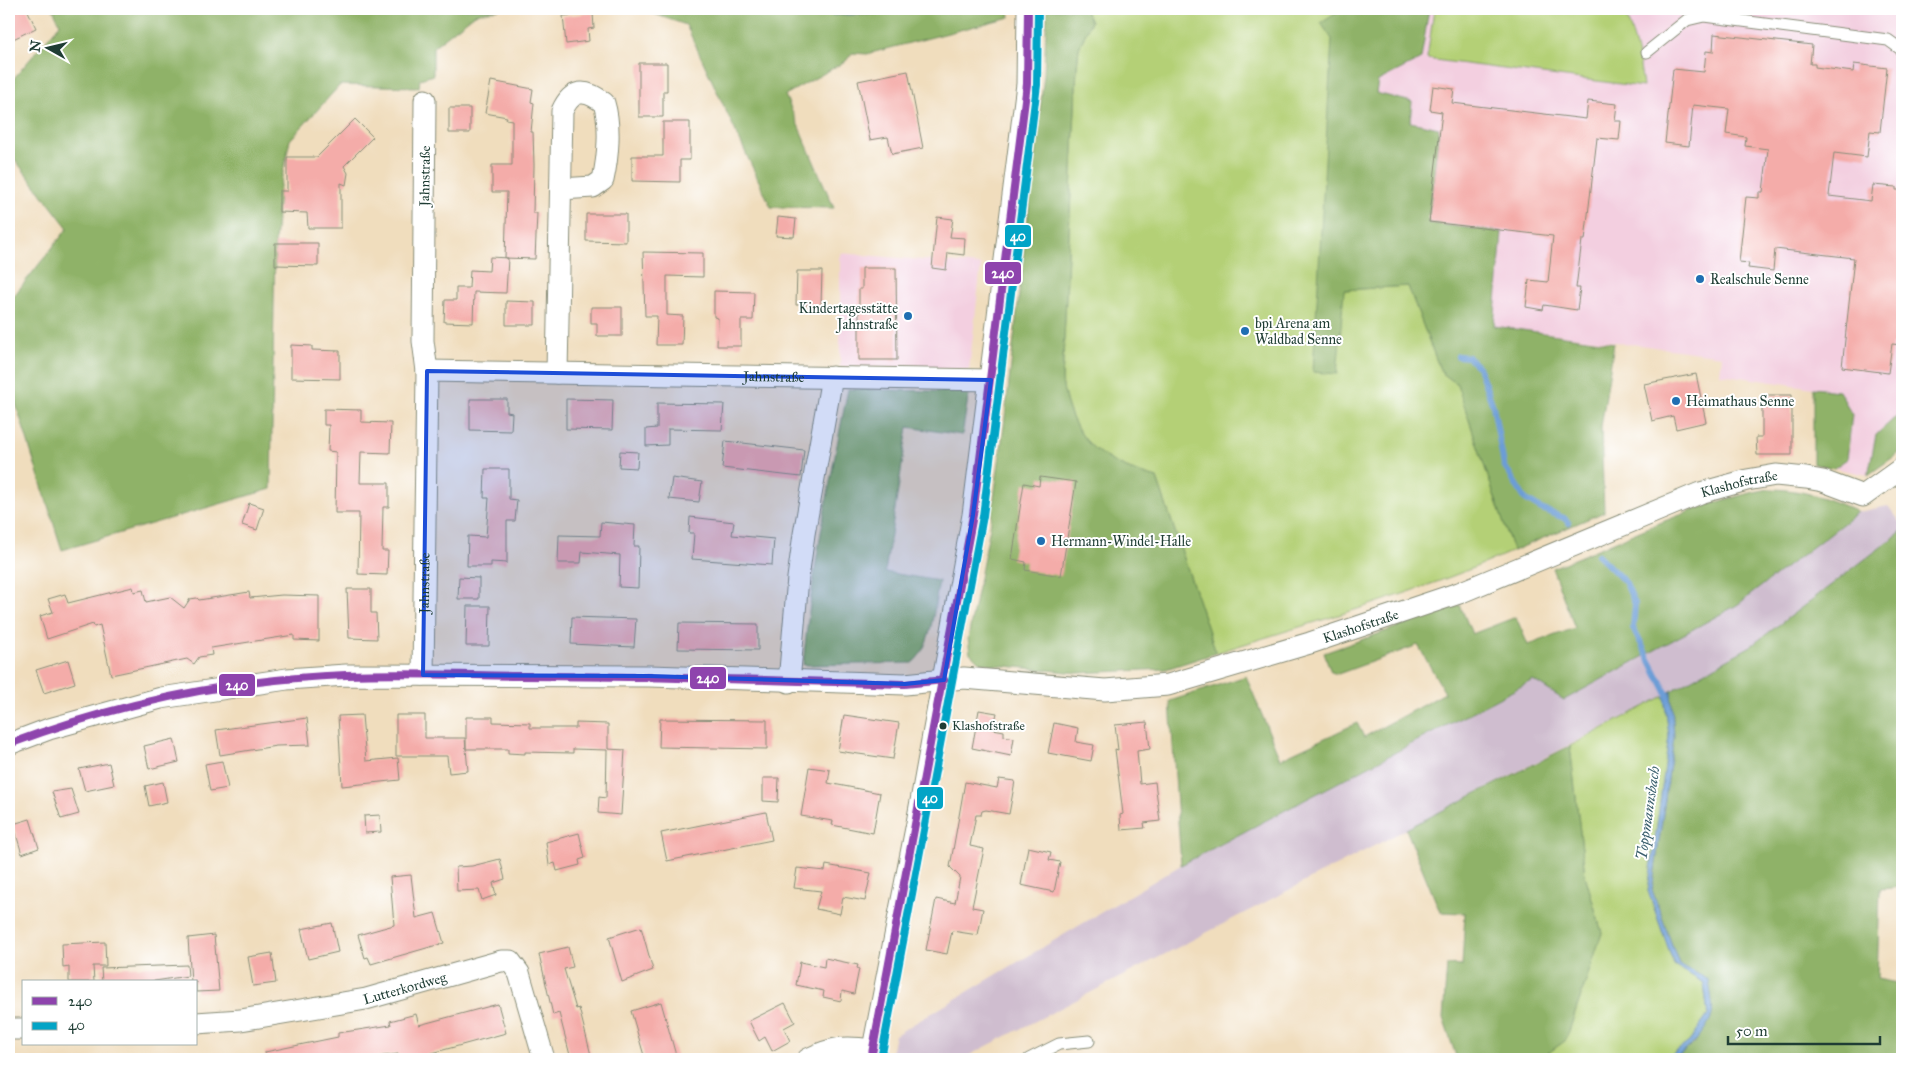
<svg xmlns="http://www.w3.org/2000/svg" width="1911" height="1068" font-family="'IM FELL Great Primer',serif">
<rect width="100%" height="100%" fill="#fff"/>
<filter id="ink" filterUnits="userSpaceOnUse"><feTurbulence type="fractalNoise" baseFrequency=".02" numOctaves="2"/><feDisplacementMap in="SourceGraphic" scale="10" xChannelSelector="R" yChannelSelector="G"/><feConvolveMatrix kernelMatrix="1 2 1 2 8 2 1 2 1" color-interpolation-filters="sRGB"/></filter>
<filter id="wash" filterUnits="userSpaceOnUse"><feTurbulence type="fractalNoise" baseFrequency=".0096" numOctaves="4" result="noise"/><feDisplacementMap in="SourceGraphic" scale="20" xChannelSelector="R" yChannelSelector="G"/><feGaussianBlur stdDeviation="1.12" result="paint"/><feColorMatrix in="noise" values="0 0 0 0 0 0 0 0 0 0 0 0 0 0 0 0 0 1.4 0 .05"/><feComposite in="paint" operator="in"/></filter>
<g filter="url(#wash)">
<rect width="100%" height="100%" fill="#f0ddbd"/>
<path fill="#f3cfe0" d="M1429,9H1856L1902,14V451L1868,475L1813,464V388L1720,374L1722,356L1494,326L1502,232L1428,223L1439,128L1410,122L1375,93L1378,81L1421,59Z
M840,253L981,265L969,370L840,367Z"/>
<path fill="#cfbdcf" d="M1888,506L1902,524V531L1751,646L1664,696L962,1059H890L895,1035L1181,865L1533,680L1737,605L1858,512Z"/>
<path fill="#b4d076" stroke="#6a8655" d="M1084,9H1384L1344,290L1408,286L1441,372L1457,384L1513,551C1418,594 1316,621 1216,653L1157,478C1100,463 1071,440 1062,381L1077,66L1079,48L1091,21Z
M1434,9H1623C1634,35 1640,59 1643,87L1427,59Z
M1664,696L1669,736L1648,891L1674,965L1704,983L1708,1015L1689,1042L1666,1059H1540L1566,1040L1602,933L1585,875L1570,746Z"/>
<path fill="#8fb267" stroke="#57784e" d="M53,9H499L475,14L433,47V75L420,79L419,87L340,85L290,140L279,191L275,243L271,489L62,550L9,382V302L68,228L9,152V84L60,24Z
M640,9H795L834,15H866L900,11L897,9H1009L1010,17L867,54L852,53L846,61L785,95L834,208L771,207L686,25Z
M1047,9H1084L1091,21L1079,48L1077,66L1062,381C1071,440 1100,463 1157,478L1216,653L1166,669L1078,673L994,665L979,662L970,653L968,638L990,527L1004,426L1044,75Z
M1337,9H1429L1421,59L1378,81L1376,93L1412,102L1410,122L1439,128L1428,223L1502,232L1494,326L1614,343L1601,427L1604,512L1513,551L1457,384L1441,372L1408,286L1344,290L1337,374L1313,372L1332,39L1321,23L1337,13Z
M1856,9H1902V14Z
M1813,388L1839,391L1852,414L1847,459L1834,468L1813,464Z
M848,389L969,392L962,435L908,427L885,572L939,581C934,606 932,648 912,663L803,665C812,571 830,480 848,389Z
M1902,411V451L1868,475L1876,435Z
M1769,489C1801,489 1829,498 1858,512L1737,605L1564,700L1533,680L1181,865L1170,701L1246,676L1280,759L1357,723L1364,737L1445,693L1418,645L1338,674L1331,672L1324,653L1460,605L1472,634L1516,617L1528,645L1575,628L1552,568C1622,540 1695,503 1769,489Z
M1902,531V887L1880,889L1877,979L1902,984V1059H1673L1694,1044L1712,1015L1709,981L1679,964L1652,890L1674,737L1671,691L1751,646Z
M1570,746L1585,875L1602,933L1566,1040L1540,1059H1457L1443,1018L1447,965L1462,966L1465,913L1440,912L1406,829Z"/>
<path fill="#6c9dd6" stroke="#466d85" d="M795,9H897L901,11L834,15Z
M1671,691L1674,737L1652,890L1679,964L1709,980C1710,990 1714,1006 1712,1015C1707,1031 1683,1059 1666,1059L1689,1042L1708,1015L1704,983L1674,965L1648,891L1669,736L1664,696Z"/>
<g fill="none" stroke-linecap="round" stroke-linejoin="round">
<path stroke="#6c9dd6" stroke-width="6" d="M1458,356L1468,357L1479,368L1493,406L1504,465L1525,499L1541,509L1564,518L1569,523
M1598,555L1626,583L1635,604L1633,628L1667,694L1668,702"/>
</g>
<g id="blocks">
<path fill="#f4aca9" d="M9,9H27L36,28L9,41Z
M593,13L594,28L588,29L589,41L566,44L563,16Z
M1714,34L1812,45L1810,64H1815V67L1853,72L1854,64L1887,68L1880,132L1870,131L1867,157L1834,153L1829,196L1871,201L1873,185L1896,187V190H1902V345L1892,344L1888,373L1842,367L1854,258L1775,249L1773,271L1748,268L1749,263L1739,262L1746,197L1759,198V192H1763L1768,149L1745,146L1746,137L1726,134L1729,109L1693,105L1689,146L1665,143L1673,69L1704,72L1706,51L1713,52Z
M639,63H667V91H663V117H639Z
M908,71L923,148L892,154L888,137L870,140L858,81Z
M491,81L533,89L531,102L534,103L531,132H533L534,165L533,213H537L535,259L505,258L507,192H492V165H512V120L506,119L507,117L485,113Z
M1433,86L1454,89L1452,103L1586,119L1588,101L1617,104L1615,121H1621L1619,140L1597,138L1585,240H1582L1576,288H1580L1577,310L1544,305L1543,310L1526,307L1529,280L1548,282L1553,236L1429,222L1442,112L1430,110Z
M449,108H470V133H449Z
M355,119L373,137L344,166L348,173L346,185L341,183V228H308L307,213L279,212V191H287V157H317Z
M663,122H690V160H680V182L632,181V156H663Z
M586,214H626V242L586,241Z
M778,217L796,219L794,237L776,236Z
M937,217L953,219L950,237L965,238L964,255L948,253L946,270L932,268Z
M275,243H318V266L275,265Z
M643,252L703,253V277L667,276V315L683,316L682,345H656L657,316H645Z
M490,257L508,258L506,293L474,292L473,323L444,322L445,300H456V288H469L470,270L489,271Z
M862,268H896L897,360H859V289H862Z
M797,271H822L821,305H796Z
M714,291L754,292L753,320H741V346H717L718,318L714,317Z
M506,301L535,302V325H506Z
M591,307H622V336H597V323H591Z
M291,345L312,346V350L340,351V379L291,378Z
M1696,374L1706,422L1676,429L1673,416L1652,421L1644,384Z
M1762,395H1792V455H1757L1756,437H1762Z
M470,399H507V412L512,413L511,431L470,430Z
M566,399L613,400L612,430L566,429Z
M657,403L724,404L722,430L668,429V445L646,446V429L657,428Z
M324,409L361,410V422L391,423L390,453L361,452L360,483H389V507H383L382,551H388L387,575L358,574L359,513H335L336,452L328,451L329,425H324Z
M725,441L804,450L801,477L722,468Z
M620,451L638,452L637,468L619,467Z
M485,469H509V499L517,500L515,521H507V563L491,562V566H467L468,536L486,537L489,498H484Z
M1040,477L1076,482L1061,576L1025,570L1026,562L1012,559L1024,483L1039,486Z
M672,478L702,482L699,502L669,499Z
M249,503L264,508L257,530L242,525Z
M690,517L734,522L732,535L774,539L772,565L692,559L694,533H689Z
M601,522L635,525L634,546H639L638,588L619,587L620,555L582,552L581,563H558L559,535L600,536Z
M459,577L479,578V599H458Z
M133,587L134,592L143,590L146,602L170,597L184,608L190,599L197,598L199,600L249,592L250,598L282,595L319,596V641L294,640V635L211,648L212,655L199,657L194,664L187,659L111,675L100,625L94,627L93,624L47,639L40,616L53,612L48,599L65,594L68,603Z
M347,589H371V613H376L377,639L349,638Z
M467,606H490L489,646H466Z
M572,617L636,619L634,647L571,644Z
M679,623L758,624V650L678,649Z
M68,660L75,683L44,693L36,670Z
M979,710L997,713L993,729L1004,731V736L1014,738L1011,756L972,748Z
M362,715L366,761L398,758L400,780L342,786L338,716Z
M396,715H425V738H465L468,771L449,773L447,756H396Z
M844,715L899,723L893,759L838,751Z
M466,717H493V722L530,723V728H576V723L608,724V749L625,750L621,815L598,813L599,797L606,798L607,750L573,749V753L525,752V754L508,753V749H466Z
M307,718L310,745L276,746L220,755L216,730Z
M660,719L767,720V749L659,747Z
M1147,722L1150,749L1137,751L1140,784L1155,782L1160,821L1144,823L1145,828L1121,830L1120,815L1123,814L1115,749L1118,750L1115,725Z
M1054,723L1078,728L1076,742L1094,745L1091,761L1048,753Z
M174,739L179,762L149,769L144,746Z
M222,761L228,788L210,791L205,764Z
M109,763L114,785L85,791L79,769Z
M809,767L830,770L828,783L880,793L873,833L832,825L833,821L801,816Z
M763,778H779L778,802L763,801Z
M999,779L1015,781L1009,814L986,810L982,811L981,815H976L970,846L984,849L972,907L983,909L978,935L952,931L947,954L926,950L936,899L955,903L960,877L950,867L965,782L997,788Z
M163,782L167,802L149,806L145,786Z
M71,789L79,814L61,819L52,792Z
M766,812L772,840L667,861L661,833Z
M380,815L381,832L365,833L364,816Z
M30,819L39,848L22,854L13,824Z
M579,833L585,858L579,860L580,865L557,871L555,863L549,865L546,842Z
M1028,847L1051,852L1049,860L1060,862L1054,892L1021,885Z
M500,859L505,879L493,883L496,895L482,900L479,890L457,891L456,867L472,866Z
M826,865L871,873L865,901L843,897L840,914L816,909L821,891L794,888L797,868L825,871Z
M411,875L416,918L435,913L444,943L371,964L368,957L365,958L358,935L394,925L390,877Z
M332,923L338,952L308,959L301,929Z
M641,927L653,970L622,982L609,937Z
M214,935L219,991L196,992V982H191L188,938Z
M105,942L106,966H93L94,982H69V967L63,968L62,944Z
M568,947L573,967L564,969L576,1009L579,1008L592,1059H571L559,1013L553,1015L539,954Z
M272,953L276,983L253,986L248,957Z
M825,958L858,965L857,968L859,969L854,994L842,991L841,1001L823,997L824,991L796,985L800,962L824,967Z
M187,965L188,976L148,982H102L101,968Z
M661,1002L677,1059H645L631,1011Z
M785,1003L795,1022L784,1028L790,1041L772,1051L765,1037L759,1041L749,1021Z
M498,1004L506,1033L410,1059H400L398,1054L362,1059H266L265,1052L338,1037V1033L391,1025L390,1021L416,1014L419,1025Z"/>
</g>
</g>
<g filter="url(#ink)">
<use href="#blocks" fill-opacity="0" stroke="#888d78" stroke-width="1"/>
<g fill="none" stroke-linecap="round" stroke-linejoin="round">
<defs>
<path id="service" d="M1647,52L1687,20L1704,16L1888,40L1902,50
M1029,1059L1059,1044L1089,1041"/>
<g id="minor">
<path d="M425,100L423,341L427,371"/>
<path d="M557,373L562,111C572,89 585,88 604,103C611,126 608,157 603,180L593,187L561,189"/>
<path id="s1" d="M423,675L427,371L991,380"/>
<path d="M789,682L798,578L804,534L832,377"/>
<path id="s2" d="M9,744L49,729L161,698L287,679L346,675L649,676L905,684L964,678L1105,690L1168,685L1310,643L1459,593L1700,493L1747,480L1776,475L1806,478L1823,481L1863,496L1902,468"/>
<path id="s3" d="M196,1023L241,1020L366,999L501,961H510L519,973L544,1059"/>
<path d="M9,1029H24"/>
<path d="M808,1059C833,1047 845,1046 872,1050"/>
<path d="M871,1059L917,823L973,515L1027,84L1028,9"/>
</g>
</defs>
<use href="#service" stroke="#888d78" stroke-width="13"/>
<use href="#minor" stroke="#888d78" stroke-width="23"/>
<use href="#service" stroke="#fff" stroke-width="11"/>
<use href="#minor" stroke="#fff" stroke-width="21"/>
<defs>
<path id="bus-1" d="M9,744C116,704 232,679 346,675C403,673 461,675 519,676C648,676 776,680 905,684L944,680
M871,1059L973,515L1027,84L1028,9"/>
<path id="bus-2" d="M881,1059L983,516L1037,85L1038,9"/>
</defs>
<use href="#bus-1" stroke="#fff" stroke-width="11"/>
<use href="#bus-2" stroke="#fff" stroke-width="11"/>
<use href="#bus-1" stroke="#8e44ad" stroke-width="8"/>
<use href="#bus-2" stroke="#02a4c6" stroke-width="8"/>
</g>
</g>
<path fill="#1d4ed8" fill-opacity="0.2" stroke="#1d4ed8" stroke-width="4" stroke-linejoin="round" d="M427,371L991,380L973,515L944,680L905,684L649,676L423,675Z"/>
<g fill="#1f6fb2" stroke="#fff" stroke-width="2">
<circle cx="1700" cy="279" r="5"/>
<circle cx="908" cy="316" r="5"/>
<circle cx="1245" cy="331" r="5"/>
<circle cx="1676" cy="401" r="5"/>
<circle cx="1041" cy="541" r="5"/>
</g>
<circle fill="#1f3d34" stroke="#fff" stroke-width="2" cx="943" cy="726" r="4.5"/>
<g text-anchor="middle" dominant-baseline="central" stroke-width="4" stroke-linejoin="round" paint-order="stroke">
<g font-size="13" fill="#1f3d34" stroke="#fff" text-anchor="start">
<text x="952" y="726">Klashofstraße</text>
</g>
<g font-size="14" fill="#1f3d34" stroke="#fff">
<text transform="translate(425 176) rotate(-89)">Jahnstraße</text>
<text stroke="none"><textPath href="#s1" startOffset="651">Jahnstraße</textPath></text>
<text stroke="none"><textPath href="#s2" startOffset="1775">Klashofstraße</textPath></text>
<text stroke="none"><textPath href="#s1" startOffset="92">Jahnstraße</textPath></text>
<text stroke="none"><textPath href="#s2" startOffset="1370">Klashofstraße</textPath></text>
<text stroke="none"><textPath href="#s3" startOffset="212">Lutterkordweg</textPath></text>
</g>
<g font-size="14" fill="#1f3d34" stroke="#fff" text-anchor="start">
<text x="1710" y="279">Realschule Senne</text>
<text x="898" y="308" text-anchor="end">Kindertagesstätte<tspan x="898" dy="16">Jahnstraße</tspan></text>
<text x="1255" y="323">bpi Arena am<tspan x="1255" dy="16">Waldbad Senne</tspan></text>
<text x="1686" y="401">Heimathaus Senne</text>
<text x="1051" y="541">Hermann-Windel-Halle</text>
</g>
<g font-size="15" font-style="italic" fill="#3a5f6d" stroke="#fff">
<text transform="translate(1648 813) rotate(-82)">Toppmannsbach</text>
</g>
</g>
<g stroke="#fff" stroke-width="2">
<rect x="1004" y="224" width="28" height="24" rx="5" fill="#02a4c6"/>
<rect x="984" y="261" width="38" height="24" rx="5" fill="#8e44ad"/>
<rect x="689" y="666" width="38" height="24" rx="5" fill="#8e44ad"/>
<rect x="218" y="673" width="38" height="24" rx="5" fill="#8e44ad"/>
<rect x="916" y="786" width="28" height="24" rx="5" fill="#02a4c6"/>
</g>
<g font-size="14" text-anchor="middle" font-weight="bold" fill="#fff">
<text x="1018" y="241">40</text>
<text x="1003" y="278">240</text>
<text x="708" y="683">240</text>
<text x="237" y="690">240</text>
<text x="930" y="803">40</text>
</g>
<rect width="1911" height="1068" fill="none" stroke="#fff" stroke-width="30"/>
<rect x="22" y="980" width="175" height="65" fill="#ffffff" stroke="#a5b1ae"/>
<rect x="32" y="997" width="25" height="8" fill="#8e44ad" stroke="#a5b1ae"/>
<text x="68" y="1006" font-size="15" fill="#1f3d34">240</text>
<rect x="32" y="1022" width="25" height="8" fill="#02a4c6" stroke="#a5b1ae"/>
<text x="68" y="1030" font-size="15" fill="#1f3d34">40</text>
<g transform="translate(48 48) rotate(278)" stroke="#ffffff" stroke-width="4" paint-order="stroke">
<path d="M0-4L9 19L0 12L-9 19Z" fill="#1f3d34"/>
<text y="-8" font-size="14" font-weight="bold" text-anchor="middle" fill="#1f3d34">N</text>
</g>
<path d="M1728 1036v8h152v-8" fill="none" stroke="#1f3d34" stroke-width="2.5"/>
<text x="1736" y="1036" font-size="15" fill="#1f3d34" stroke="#ffffff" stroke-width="4" paint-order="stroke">50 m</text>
</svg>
